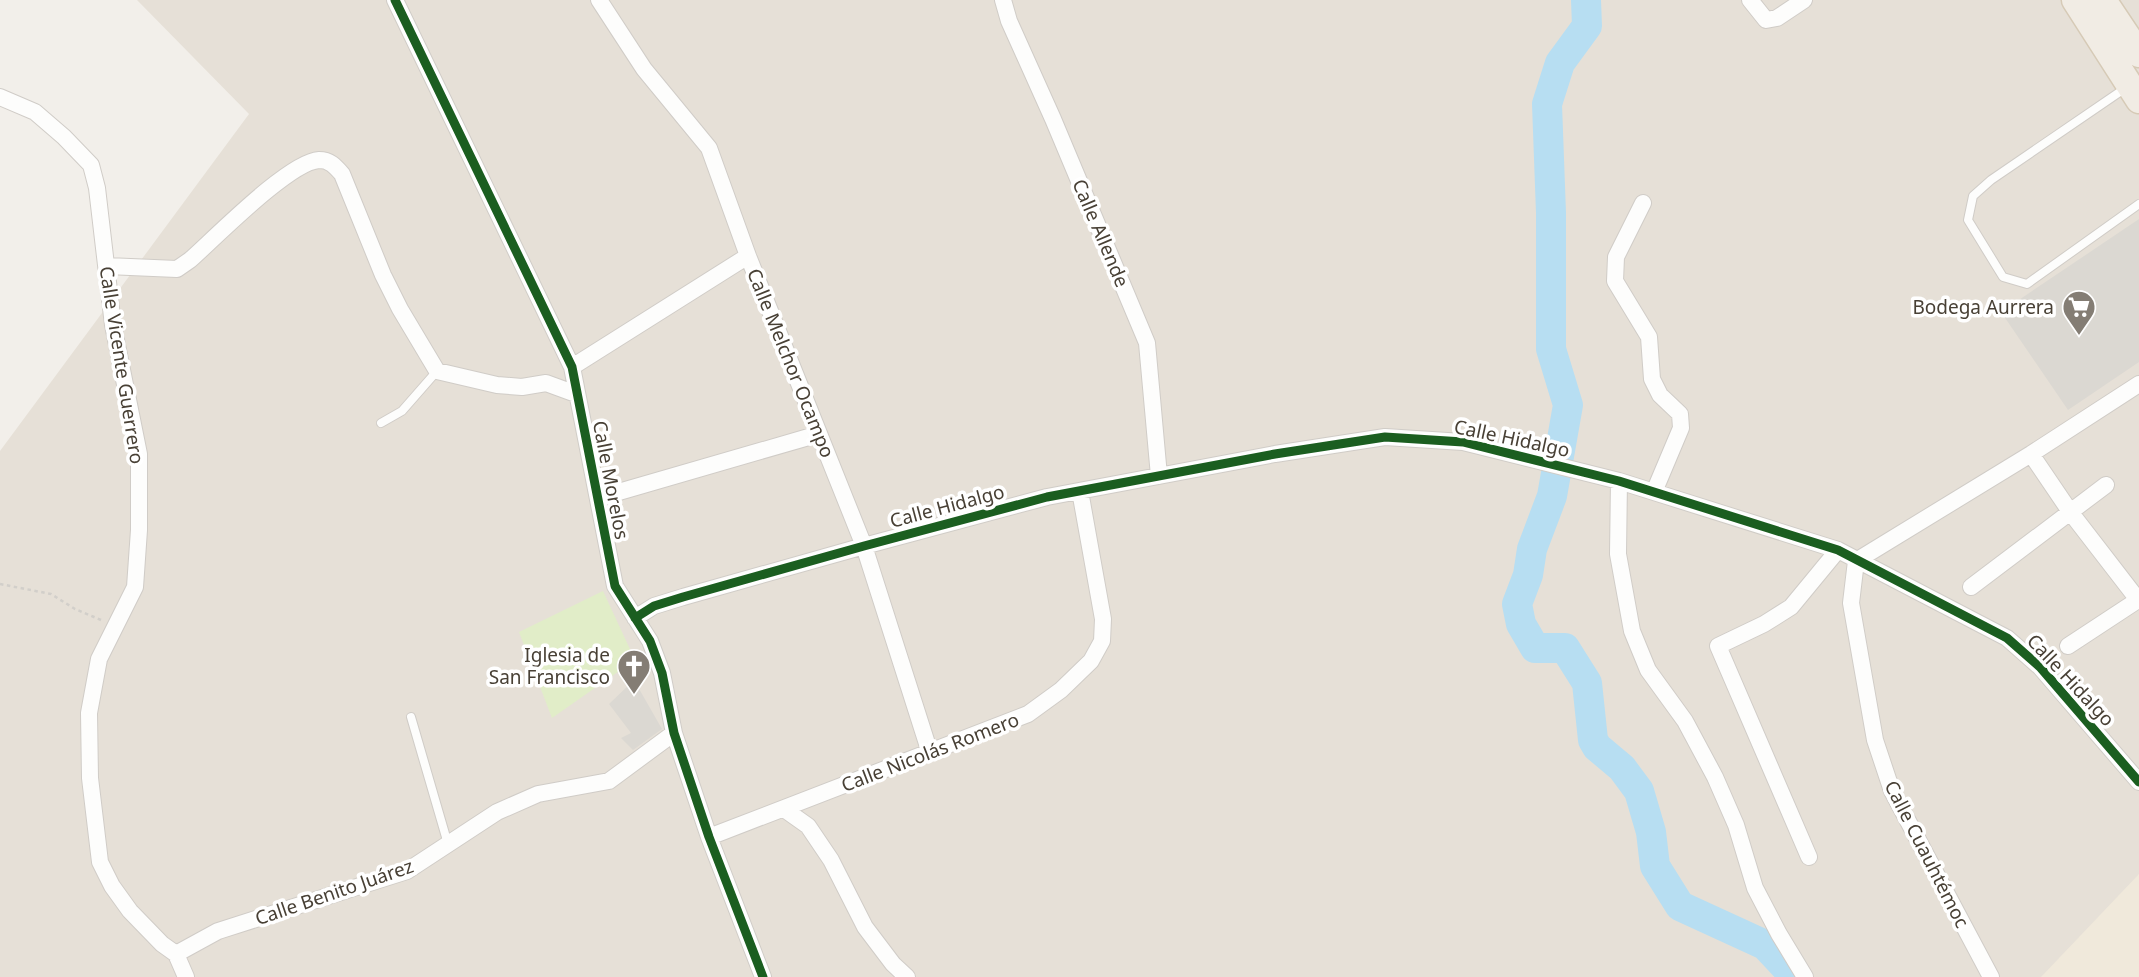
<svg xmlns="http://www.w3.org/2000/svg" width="2139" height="977" font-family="'Noto Sans',sans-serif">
<rect width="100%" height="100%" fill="#f2efea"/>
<path fill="#e6e0d7" d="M137,0H2139V977H0V451L249,114Z"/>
<path fill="#f0e9db" d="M2139,874V977H2041Z"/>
<path fill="#e1edc8" d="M603,591L635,660L552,718L519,632Z"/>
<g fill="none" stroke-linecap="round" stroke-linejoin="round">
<path stroke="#b7def2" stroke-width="30" d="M1586,0L1587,26L1560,63L1547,104L1551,213V349L1568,405L1552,496L1532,549L1528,575L1517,604L1521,624L1535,648H1565L1587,683L1593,740L1597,747L1622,768L1639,791L1651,832L1655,866L1680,906L1765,945L1795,977"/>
</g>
<path fill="#dbd8d2" d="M2139,219V362L2068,410L2001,312Z
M634,680L662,729L633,750L621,738L631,733L609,704Z"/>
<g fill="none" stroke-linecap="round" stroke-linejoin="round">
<defs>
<path id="service" d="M2127,87L1991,180L1973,196L1968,220L2003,277L2027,284L2139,204
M381,423L402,411L437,371
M411,717L448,844"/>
<path id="minor" d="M395,0L572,367L615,586L650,641L662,673L674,733L709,837L763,977
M599,0L644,69L709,148L748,256L864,546L930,753
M1003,0L1009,21L1053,119L1147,343L1159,476
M1750,0L1766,20L1777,18L1804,0
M0,97L35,112L64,137L91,165L97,188L113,325L139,454V530L135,587L99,659L89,713L90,778L100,862L112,886L130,911L162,944L176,954L186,977
M1643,203L1616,257L1615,281L1649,337L1652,379L1660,395L1680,414L1681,428L1654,492
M107,266L177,269L190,260C215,238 289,162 319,160C330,160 335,166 342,174L383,275L400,309L437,371L497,385L522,387L546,383L576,394
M572,367L748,256
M2031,454L2071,513L2139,601
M1619,481L1618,554L1632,631L1648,670L1685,721L1715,777L1736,825L1755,888L1779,934L1805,977
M598,498L819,434
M1856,561L1851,603L1875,740L1892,791L1991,977
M1856,561L2031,454L2139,384
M1971,587L2106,485
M635,618L654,606L683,597L864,546L1047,497L1275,454L1385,437L1463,442L1619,481L1838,550L2007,638L2040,667L2139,782
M2068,646L2138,600
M784,809L808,826L831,860L865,927L893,964L907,977
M709,837L1028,714L1061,690L1091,661L1102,641L1103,619L1080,491
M1809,857L1718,646L1764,624L1791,607L1838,550
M176,954L218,931L407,871L497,812L538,794L609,781L674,733"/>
<path id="primary" d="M2075,0L2139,100
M2103,0L2139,54"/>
</defs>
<use href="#service" stroke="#d0ccc7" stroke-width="10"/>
<use href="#minor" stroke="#d0ccc7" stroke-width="18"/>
<use href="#primary" stroke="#d6cab6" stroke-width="29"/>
<path stroke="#d2cfca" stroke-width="2.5" stroke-dasharray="3.5 3.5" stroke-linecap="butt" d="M0,584L51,594L75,609L101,620"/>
<use href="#service" stroke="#fdfdfc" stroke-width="8"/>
<use href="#minor" stroke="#fdfdfc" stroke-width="16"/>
<use href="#primary" stroke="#f1ece4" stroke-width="26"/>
<defs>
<path id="cycleway" d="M395,0L572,367L615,586L650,641L662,673L674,733L709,837L763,977
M635,618L654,606L683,597L864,546L1047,497L1275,454L1385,437L1463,442L1619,481L1838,550L2007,638L2040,667L2139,782"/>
</defs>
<use href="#cycleway" stroke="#fff" stroke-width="13"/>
<use href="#cycleway" stroke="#1b5e20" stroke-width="9"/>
</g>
<defs>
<symbol id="supermarket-pin" viewBox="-11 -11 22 30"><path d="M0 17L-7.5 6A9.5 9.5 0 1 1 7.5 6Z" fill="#847d74" stroke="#fff"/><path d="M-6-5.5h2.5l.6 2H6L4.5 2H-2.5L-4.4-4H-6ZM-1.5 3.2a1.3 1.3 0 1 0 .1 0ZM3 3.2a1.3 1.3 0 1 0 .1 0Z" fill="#fff"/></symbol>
<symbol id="church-pin" viewBox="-11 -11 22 30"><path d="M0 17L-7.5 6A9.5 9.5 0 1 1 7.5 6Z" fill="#847d74" stroke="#fff"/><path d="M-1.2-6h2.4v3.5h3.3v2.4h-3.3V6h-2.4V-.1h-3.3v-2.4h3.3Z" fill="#fff"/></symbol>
</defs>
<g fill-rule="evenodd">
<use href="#supermarket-pin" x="2060" y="288" width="38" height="52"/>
<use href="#church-pin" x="615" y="647" width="38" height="52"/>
</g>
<g text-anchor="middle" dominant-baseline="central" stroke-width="7" stroke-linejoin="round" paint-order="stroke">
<g font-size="19" fill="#484035" stroke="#fff">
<text transform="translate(1101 233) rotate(67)">Calle Allende</text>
<text transform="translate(791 363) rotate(68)">Calle Melchor Ocampo</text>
<text transform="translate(122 365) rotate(81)">Calle Vicente Guerrero</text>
<text transform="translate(1512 438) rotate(12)">Calle Hidalgo</text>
<text transform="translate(611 480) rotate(79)">Calle Morelos</text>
<text transform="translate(947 506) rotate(-15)">Calle Hidalgo</text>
<text transform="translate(2071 680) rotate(47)">Calle Hidalgo</text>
<text transform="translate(930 752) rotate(-21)">Calle Nicolás Romero</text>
<text transform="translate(1927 854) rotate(63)">Calle Cuauhtémoc</text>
<text transform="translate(334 892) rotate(-19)">Calle Benito Juárez</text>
</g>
<g font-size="19" fill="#484035" stroke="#fff" text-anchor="end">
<text x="2054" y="307">Bodega Aurrera</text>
<text x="610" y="655">Iglesia de<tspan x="610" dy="22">San Francisco</tspan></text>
</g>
</g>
</svg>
